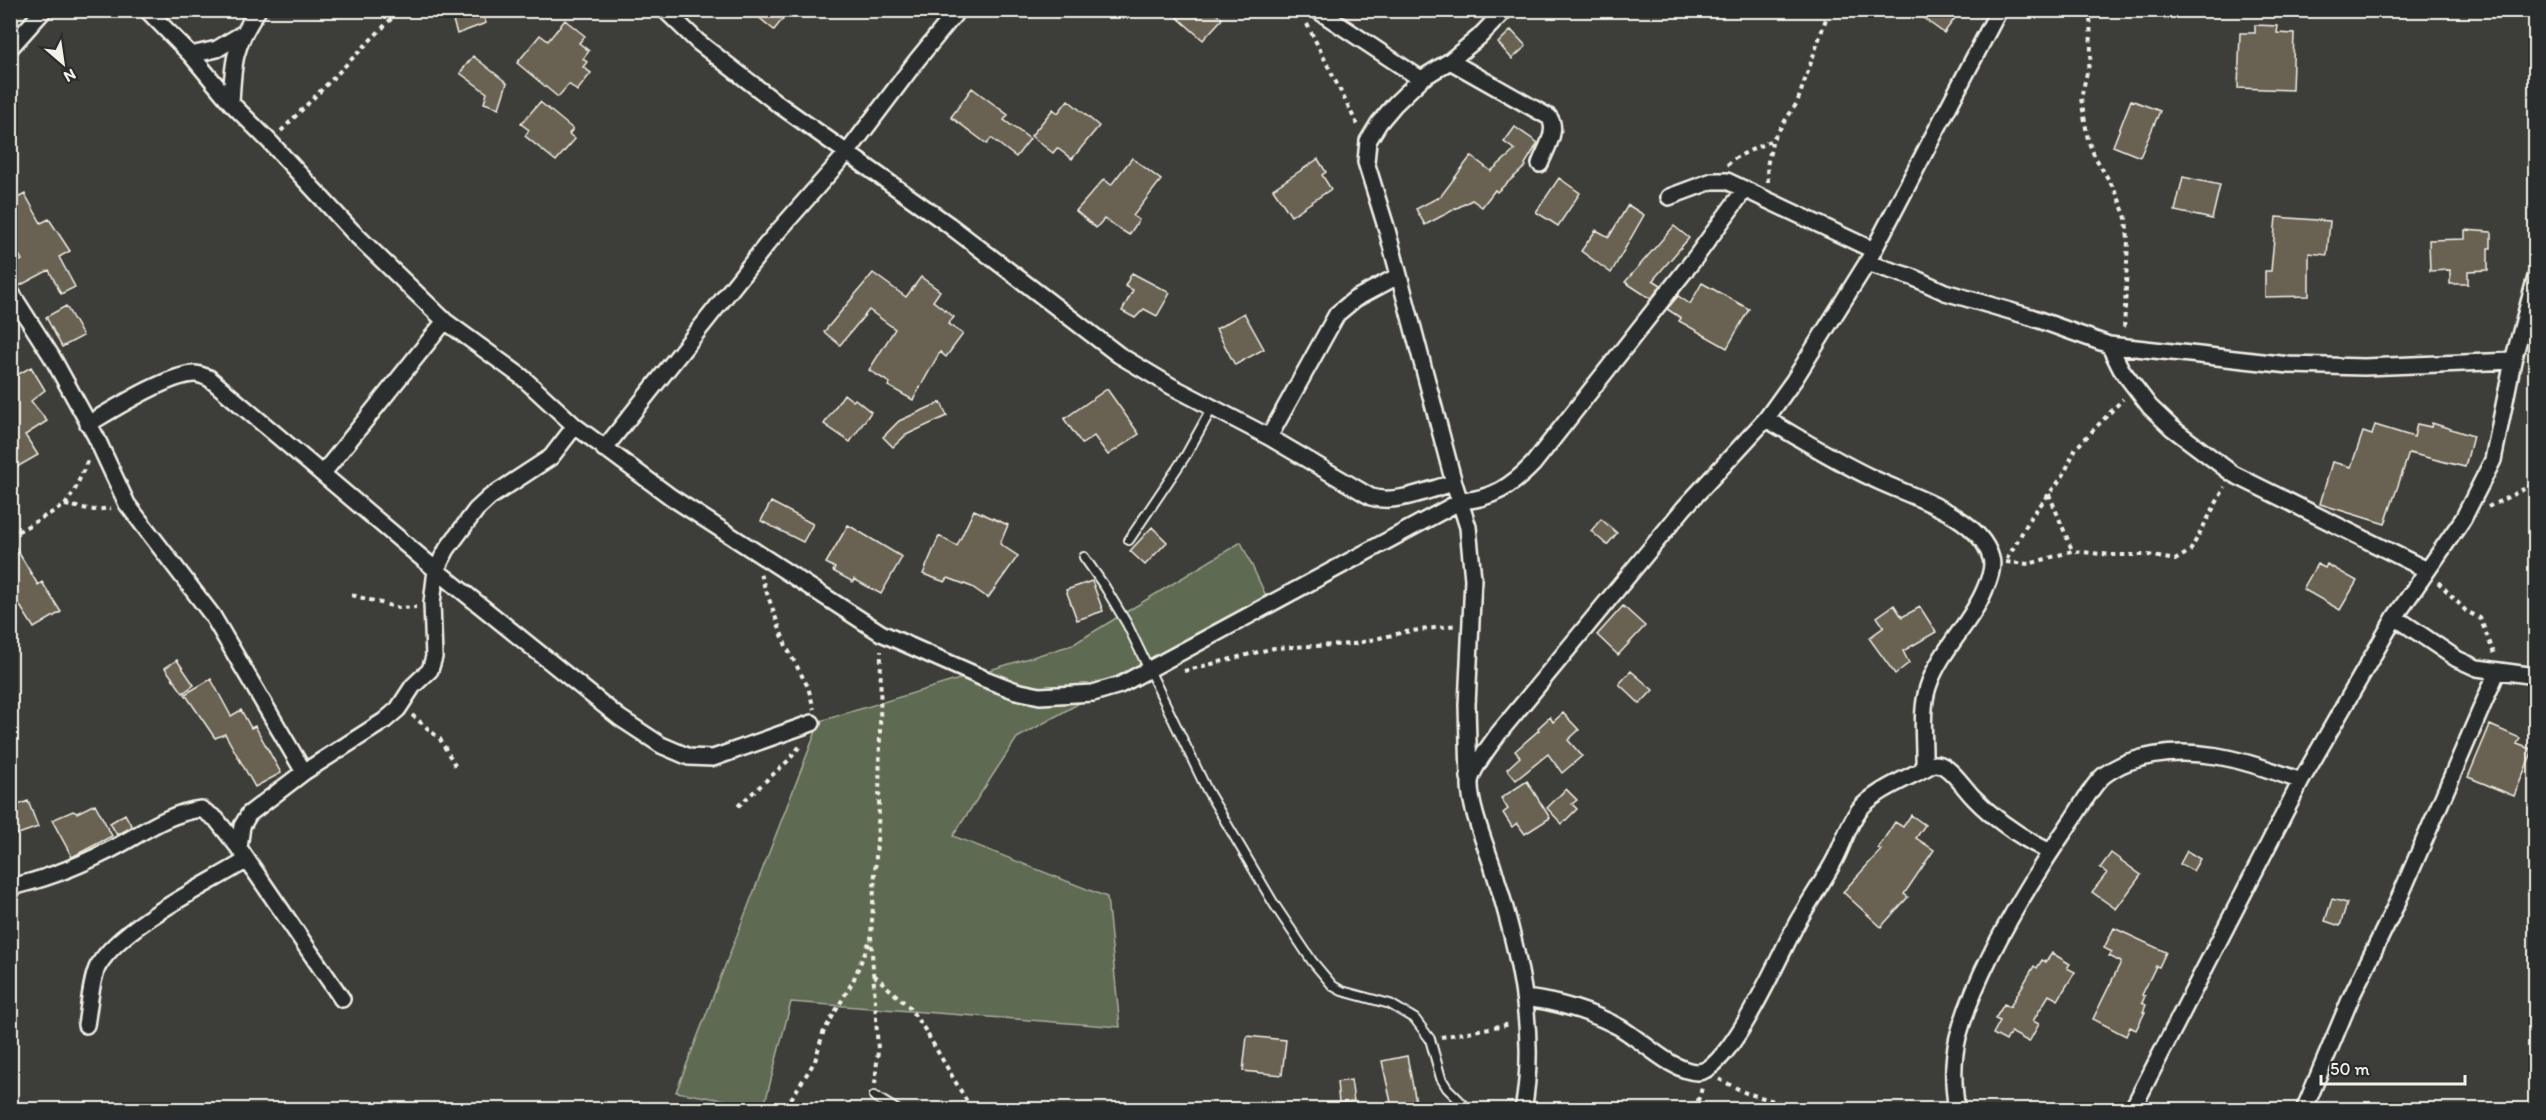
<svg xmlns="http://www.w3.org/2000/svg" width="2546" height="1120" font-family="Itim,sans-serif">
<rect width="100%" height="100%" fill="#3d3d39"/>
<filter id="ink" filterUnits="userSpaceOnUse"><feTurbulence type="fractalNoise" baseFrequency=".0167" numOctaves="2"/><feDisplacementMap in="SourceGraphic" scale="12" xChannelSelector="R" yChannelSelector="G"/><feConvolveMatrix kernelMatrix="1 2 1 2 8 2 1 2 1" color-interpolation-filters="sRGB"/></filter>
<g filter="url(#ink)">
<path fill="#5e6b52" stroke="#a9ae9d" stroke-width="1.5" d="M1241,542L1267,598L1017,738L953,836L1107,897L1120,1027L791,1002L764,1107L676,1092L820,721L1072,645Z"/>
<path fill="#696252" stroke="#f4f1e8" stroke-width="1.5" d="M450,10H481L486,23L457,34Z
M750,10H790L774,30Z
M1169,10H1212L1222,19L1203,40Z
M1912,10H1961L1944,33Z
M565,20L585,36L579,43L589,51L583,59L587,62L583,67L591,73L577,91L569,84L558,97L517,63L540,35L548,41Z
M2255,25L2278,26L2277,33L2294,34L2292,90L2238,88L2240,33H2255Z
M1511,30L1526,46L1512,59L1498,43Z
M473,56L507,83L499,108L484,103L487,93L460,73Z
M972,88L1008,115L1004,120L1030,139L1016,157L991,138L987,144L951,117Z
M1068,100L1099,126L1072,159L1057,148L1053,153L1031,136L1053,109L1058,113Z
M2131,100L2160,111L2140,157L2113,146Z
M540,102L573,129L569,134L575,139L556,161L525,136L529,130L521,124Z
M1515,127L1538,143L1525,164L1526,166L1497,192L1495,190L1482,207L1472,200L1425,225L1416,209L1441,196L1471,156L1491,171L1515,150L1504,142Z
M1132,158L1161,180L1133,216L1139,220L1129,235L1104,219L1096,228L1076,211L1104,179L1111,185Z
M1318,159L1326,172L1322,175L1331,189L1291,216L1273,189Z
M2183,177L2220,185L2212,219L2175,211Z
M1559,178L1580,193L1558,226L1536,212Z
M25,194L41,223L49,219L70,251L59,257L75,287L61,294L49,270L19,286L10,273V266L22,260L10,240V202Z
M1628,205L1644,215L1611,273L1581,251L1596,230L1609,237Z
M2276,217L2330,221L2327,255L2309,253V296L2265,297V271H2271Z
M1674,226L1689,238L1653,280L1661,285L1651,299L1625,282Z
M2465,230L2491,232V248H2488V270L2468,271V284H2450V270L2430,271L2429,240L2465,239Z
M873,273L906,297L921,277L940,291L933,301L954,317L948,324L963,334L946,357L940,352L913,400L888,386L890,383L869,370L895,329L869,310L840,345L824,332Z
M1132,273L1170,293L1157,316L1144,309L1135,318L1122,311L1133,290L1125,286Z
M1702,283L1749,309L1727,348L1679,321L1681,318L1667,309L1678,296L1690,304Z
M66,306L83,336L62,347L46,317Z
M1244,313L1264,349L1235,365L1216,329Z
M31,367L45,390L31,401L47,421L25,435L38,455L10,471V379Z
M1107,389L1139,434L1108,455L1094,436L1082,444L1064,419Z
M844,394L853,401L855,399L871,412L850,442L824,424Z
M941,402L947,416L906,435L893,447L883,437L899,421Z
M2432,423L2473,436L2465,467L2409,453L2385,524L2320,504L2332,462L2351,467L2363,432L2372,435L2375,425L2414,437L2417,424L2431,427Z
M771,502L813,524L803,542L761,521Z
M974,510L1008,525L1000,544L1018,556L988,598L972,587L948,578L945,582L923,574L939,536L957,546Z
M1601,519L1617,533L1607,545L1591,531Z
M848,525L902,557L881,594L854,579L853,582L833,571L835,568L826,563Z
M1152,527L1167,542L1145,565L1130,551Z
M10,538L38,585L42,582L61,612L34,628L10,590Z
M2317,564L2325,568L2327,564L2357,581L2340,610L2303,589Z
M1092,581L1103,611L1077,620L1066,590Z
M1894,605L1902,617L1920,607L1936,632L1903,651L1909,663L1895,674L1869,638L1884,627L1877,617Z
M1623,606L1645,626L1618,655L1597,635Z
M177,660L194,685L183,693L165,668Z
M1631,671L1653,690L1640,704L1619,684Z
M211,679L231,716L241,710L251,728L255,726L281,773L255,787L225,734L215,738L185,694Z
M1563,713L1579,730L1568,740L1582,756L1562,773L1548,754L1516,780L1507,769L1520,757L1515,751L1539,730L1538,728L1550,717L1553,722Z
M2490,725L2520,738L2517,744L2533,750L2514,796L2468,777Z
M1527,781L1550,818L1525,834L1517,823L1512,827L1503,813L1508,809L1501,798Z
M1566,789L1577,800L1572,804L1577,809L1562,824L1547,808Z
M28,801L38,827L10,837V808Z
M95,804L112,836L72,857L52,820L73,811L77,813Z
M125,814L132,827L117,835L110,823Z
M1911,815L1925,825L1916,838L1934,850L1904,894L1908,897L1881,927L1843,892L1881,850L1878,848L1895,822L1903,827Z
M2187,851L2200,859L2193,871L2180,864Z
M2111,853L2141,875L2116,909L2092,892L2107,873L2100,868Z
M2332,899L2347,903L2340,926L2325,921Z
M2114,928L2166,952L2159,967L2156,966L2142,995L2145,996L2142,1003L2146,1005L2143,1012H2145L2136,1030L2130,1027L2126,1036L2093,1019L2121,962L2109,956L2112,952L2104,948Z
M2052,953L2070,964L2067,968L2075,972L2058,1000L2049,995L2033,1021L2039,1024L2029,1042L2011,1032L2006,1041L1993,1034L2000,1021L1995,1019L2004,1004L2010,1007L2034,966L2037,968L2042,960L2046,962Z
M1247,1036L1286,1040L1282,1075L1243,1071Z
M1407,1056L1416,1102L1392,1107L1382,1061Z
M1351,1080L1354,1101L1339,1103L1337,1082Z"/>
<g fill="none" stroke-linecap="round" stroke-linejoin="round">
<defs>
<path id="service" d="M1129,540L1186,455L1212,408
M1084,557L1105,587L1127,624L1207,790L1274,904L1312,961L1333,986L1342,991L1390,1004L1415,1019L1430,1039L1441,1078L1447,1088L1469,1110
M874,1096L897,1110"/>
<path id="minor" d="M147,10L191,55L231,103L270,142L353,232L445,321L522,377L575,426L671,497L881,633L985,679L1016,691L1040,696L1093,693L1120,685L1461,501C1492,499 1512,486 1533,464L1695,258L1745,189
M665,10L698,42L778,104L949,225L1119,355L1171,386L1269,437L1371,497C1396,505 1429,489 1454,483
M1317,10L1421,79
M10,48L44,10
M191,55L217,49L242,34
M1450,61L1549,117C1559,130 1545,150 1540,164
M231,103C233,61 234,46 258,10
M1669,197L1712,181H1727L1873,250
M1867,263L1912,277L1945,292L2031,317L2109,345L2289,365L2364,367L2513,361
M10,291L52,357L96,437L127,504L212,615L304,772
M2109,345L2121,369L2150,407L2172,428L2233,474L2427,570
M1766,419C1801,439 1834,460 1870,477C1907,496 1978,513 1991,558C1994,567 1989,580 1985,589C1971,624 1940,650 1928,687C1920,712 1925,742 1924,769
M88,424C112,410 169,374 195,374C200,374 205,377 209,378L436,570L620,718L661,745L689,757L713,758L812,723
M1269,437L1337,314L1355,299L1398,276
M604,449L767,244L847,153L917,60L958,10
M323,473L445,321
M2395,617L2457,659L2477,668L2536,676
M1469,778L1467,705L1473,579L1468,527L1454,483L1387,230L1366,162L1368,141L1379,123L1395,104L1421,79L1450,61L1479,37L1505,10
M239,848L242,826L249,814L304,772L384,721L398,709L413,686L430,670L434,657L432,603L436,570L447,549L476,510L490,497L551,457L575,426
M10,887C43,880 76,867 106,852C137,837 166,813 201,809L216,819L239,848L342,999
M1525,998C1558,1002 1589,1011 1619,1027C1642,1040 1671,1071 1697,1072C1730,1073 1782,949 1798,921C1809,902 1822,883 1833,863C1843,846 1847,826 1859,810C1872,793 1905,779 1924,769C1930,766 1934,762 1941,765C1954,771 1964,788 1974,798C1996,821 2022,838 2050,852
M86,1025C89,1009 91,979 98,966C122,925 205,886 247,860
M1523,1110C1538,1031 1518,949 1495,874C1488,851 1470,809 1470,785C1469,771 1490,746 1498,734L1684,508L1766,419L1794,380L1867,263L1999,10
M1957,1110C1953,1086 1952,1061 1958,1037C1977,967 2031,880 2072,820C2081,807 2090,789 2101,778C2107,772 2120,765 2128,762C2187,741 2245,760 2301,781
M2132,1110L2301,781L2395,617L2463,519L2493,460L2513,361L2536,277
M2304,1110L2352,995L2398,901L2497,672"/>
</defs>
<use href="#service" stroke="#f4f1e8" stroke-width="12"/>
<use href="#minor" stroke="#f4f1e8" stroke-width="20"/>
<path stroke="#f4f1e8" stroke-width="4" stroke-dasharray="4.5 4.5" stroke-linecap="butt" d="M2090,10L2091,56L2081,98L2088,140L2094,155L2117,194L2126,218L2128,240L2124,331
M1307,24L1359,128
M281,131L400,10
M1727,165L1737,157L1772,140
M1768,182L1767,166L1773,139L1797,103L1829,10
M2049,494L2072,550
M65,505L94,510L111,508
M2488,507L2536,483
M10,536L65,505L74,492L89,457
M2007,559L2031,517L2063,476L2076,448L2123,399
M2006,562L2029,564L2072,551L2112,555H2148L2175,560L2190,551L2225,487
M760,574L786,646L808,687L814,709
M2438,582L2466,611L2480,618L2494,653
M352,595L399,608L416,607
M1184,671L1274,648L1354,644L1405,632L1457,625
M412,715L440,739L457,769
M738,806L789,760L800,746
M874,975L908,1006L925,1030L972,1110
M1441,1037L1511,1024
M1719,1079L1746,1093L1806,1110
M875,1084L878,1050L871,936L879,809L881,651
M791,1099L815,1061L823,1033L853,981L870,940
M1695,1110L1702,1088"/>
<use href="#service" stroke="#2a2d2e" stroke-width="8"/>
<use href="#minor" stroke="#2a2d2e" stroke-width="15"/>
</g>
</g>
<rect width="2546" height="1120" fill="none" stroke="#2a2d2e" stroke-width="36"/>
<rect x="18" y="18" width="2510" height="1084" fill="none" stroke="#f4f1e8" stroke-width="2" filter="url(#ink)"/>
<g transform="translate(63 63) rotate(151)" stroke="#2a2d2e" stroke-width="4.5" paint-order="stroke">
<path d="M0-4.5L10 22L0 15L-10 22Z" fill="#f4f1e8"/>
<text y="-9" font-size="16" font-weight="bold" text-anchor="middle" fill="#f4f1e8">N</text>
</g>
<path d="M2321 1075v9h144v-9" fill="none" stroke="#f4f1e8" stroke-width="3"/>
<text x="2330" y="1075" font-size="18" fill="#f4f1e8" stroke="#2a2d2e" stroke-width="4.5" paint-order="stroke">50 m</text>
</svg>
